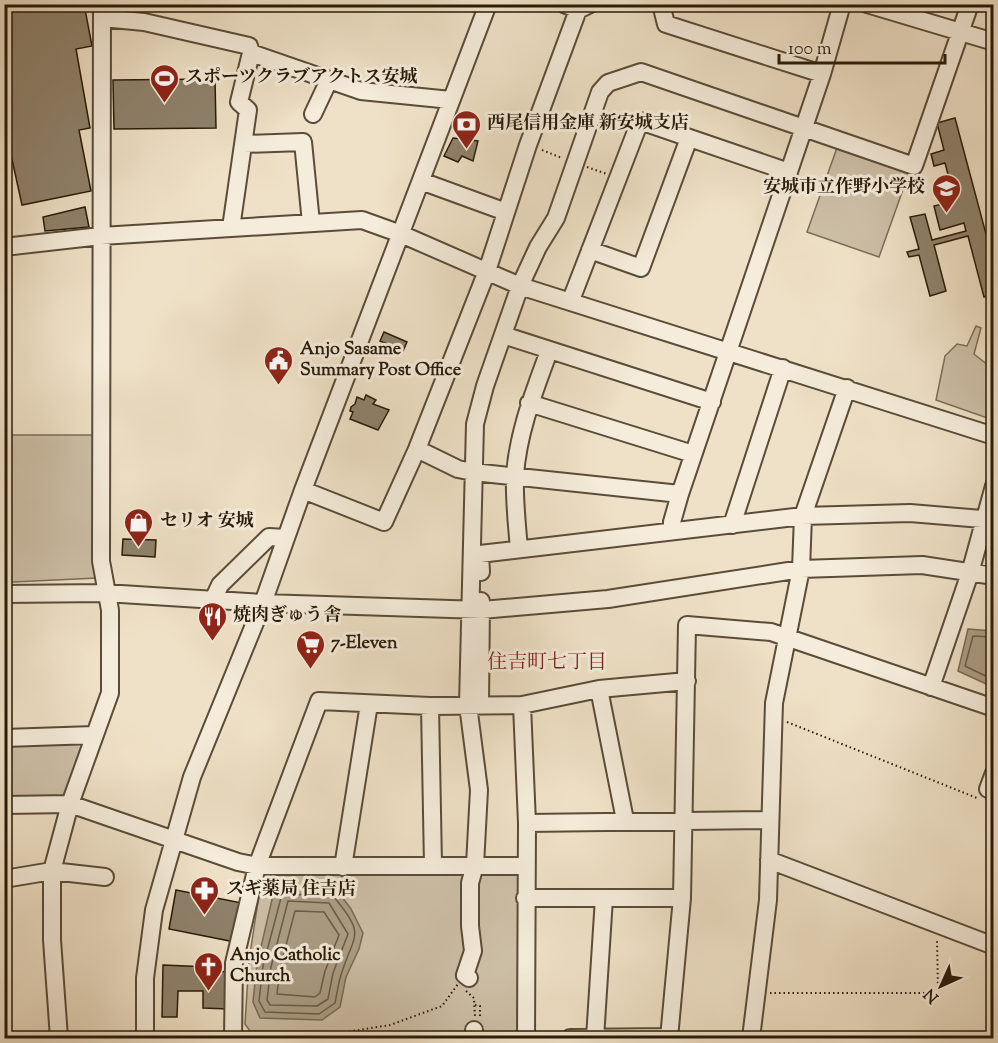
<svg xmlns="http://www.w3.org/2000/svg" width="998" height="1043" font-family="'Sorts Mill Goudy','Noto Serif JP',serif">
<rect width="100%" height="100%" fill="#efe1c7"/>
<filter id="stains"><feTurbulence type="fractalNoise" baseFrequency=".00333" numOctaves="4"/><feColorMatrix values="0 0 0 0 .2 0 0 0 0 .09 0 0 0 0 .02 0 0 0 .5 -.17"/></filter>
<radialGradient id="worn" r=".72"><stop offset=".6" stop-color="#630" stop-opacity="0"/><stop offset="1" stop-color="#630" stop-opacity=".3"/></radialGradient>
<path fill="#cdbfa7" stroke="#7a6d58" stroke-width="1.5" d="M838,145L910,170L879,257L807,232Z
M976,326L981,328L974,354L993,369V420L936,400L945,356L957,344L967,346Z
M11,435H97V578L13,582L10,580Z
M89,739L67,801H5L4,741Z
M267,870L520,873L521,1030L517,1033L250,1031L245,1024L249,960L262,876Z"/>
<path fill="#ab9e86" stroke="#776a54" stroke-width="1.5" d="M968,629L993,631V687L958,671Z
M278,888L336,889L351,909L363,933L359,949L346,977L340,1007L322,1020L260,1018L253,1002L257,964L274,891Z"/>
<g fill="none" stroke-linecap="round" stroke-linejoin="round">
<path stroke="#6a5c48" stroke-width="1.5" d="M994,637L973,636L965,666L994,680
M282,894L333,896C367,936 354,933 341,975C338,984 337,994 335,1003L319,1014L265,1012L259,1001L263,966Z
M288,901L329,903L348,934L333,973L328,999L317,1006L270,1005L267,1000L271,967Z
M295,911L324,912L339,935L325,971L320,993L315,997L277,994L280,968Z"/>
</g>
<path fill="#8f826c" stroke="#281b09" stroke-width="1.5" d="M24,4H84L92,46L76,49L90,128L79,130L91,191L22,205L4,123V9Z
M215,79L216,128L114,129L113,80Z
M955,118L994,264V294L984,297L968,236L934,245L946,291L930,296L919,255L909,257L907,252L919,249L910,217L925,214L932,240L966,231L964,223L940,230L934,206L955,201L945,163L934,166L931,154L944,150L937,123Z
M453,138L478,141L473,161L462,156L458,162L444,156Z
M85,207L89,227L45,231L43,217Z
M384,332L407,342L403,351L380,341Z
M366,395L376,400L373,404L389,410L378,430L350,419L353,412L350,411L351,407L355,404L357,397L364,400Z
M123,539L156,540L155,557L122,555Z
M176,890L242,903L235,942L169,929Z
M163,965L209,967V971L229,972L228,1009L203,1008V991H178L177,1017H162Z"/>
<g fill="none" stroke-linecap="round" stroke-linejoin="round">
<defs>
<path id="minor" d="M564,4L578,10L590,4
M661,4L666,24L822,74
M867,4L994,42
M102,18L144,22L249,46L251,53
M313,114L329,80
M244,144L303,142L311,223
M421,181L506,212
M231,228L248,110L239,102L251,53L361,91L451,100
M4,247L101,236L362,220L401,234L520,286L994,436
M590,250L641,268L689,138
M571,300L640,121L789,172
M503,335L712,402
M529,403L693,454
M417,449L458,469L473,472L680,494
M303,490L384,522L417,449L487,271L528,145L578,10
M732,525L783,368
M672,531V522L680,494L822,74L842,4
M519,549C517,525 514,500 515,475C518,432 534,392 549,351
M481,572L480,554L803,516L910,513L994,520
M4,594L105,593L263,603L482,610L608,599L801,569L922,565L994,576
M213,600L220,585L269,537L286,538
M931,687L970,573L994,486
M599,689L625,820
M480,705L481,601
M522,705L527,823L526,1038
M430,706L433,865
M4,738L94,735
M988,789L994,773
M4,805L70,804L238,862L257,866H526
M527,823L770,820
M769,860L994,946
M343,867L369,704
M4,879L52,871L105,877
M525,898H682
M469,978L465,975L473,951L470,926V883L475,865L479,790L468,705L475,424L485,386L520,286L538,247L556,218L600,92L608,83L641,72L914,166L970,4
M59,1038L52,940V871L70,804L110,693V610L101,561L102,4
M145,1038V978L154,910L192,777L263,603L303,490L488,4
M233,1038L234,963L257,866L319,701L430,706L522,705L599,689L687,681
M474,1038V1030
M570,1038L669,1037
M595,1038L604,898
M669,1038L682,898L687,625L771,632L994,708
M751,1038L768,900L774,703L801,569L803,516L847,388"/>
</defs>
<use href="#minor" stroke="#5a4c38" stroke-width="20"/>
<path stroke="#281b09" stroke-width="2" stroke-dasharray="1.5 3" stroke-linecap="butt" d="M542,150L562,158
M587,167L607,174
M787,722L977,798
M466,991L474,998L475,1018
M770,993H934L938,989L937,940
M475,1005L480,1006V1019
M264,1038V1033L346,1032L390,1025L442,1006L458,984"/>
<use href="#minor" stroke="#f5ecdb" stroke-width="16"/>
</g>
<defs>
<symbol id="stadium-pin" viewBox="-11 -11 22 30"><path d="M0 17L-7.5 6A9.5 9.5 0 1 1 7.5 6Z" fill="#8f2418" stroke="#f5ecdb"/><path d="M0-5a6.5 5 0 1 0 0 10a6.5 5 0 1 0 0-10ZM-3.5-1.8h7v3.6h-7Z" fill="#fff"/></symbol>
<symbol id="bank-pin" viewBox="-11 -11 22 30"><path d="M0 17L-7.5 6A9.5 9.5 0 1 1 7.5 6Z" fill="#8f2418" stroke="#f5ecdb"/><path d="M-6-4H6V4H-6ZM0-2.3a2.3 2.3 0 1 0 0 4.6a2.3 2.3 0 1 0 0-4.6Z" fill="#fff"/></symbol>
<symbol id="school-pin" viewBox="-11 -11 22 30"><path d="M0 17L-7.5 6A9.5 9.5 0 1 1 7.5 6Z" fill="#8f2418" stroke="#f5ecdb"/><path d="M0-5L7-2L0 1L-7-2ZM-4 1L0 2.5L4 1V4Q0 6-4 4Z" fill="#fff"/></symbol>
<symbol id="civic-pin" viewBox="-11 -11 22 30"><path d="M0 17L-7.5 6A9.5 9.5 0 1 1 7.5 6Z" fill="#8f2418" stroke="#f5ecdb"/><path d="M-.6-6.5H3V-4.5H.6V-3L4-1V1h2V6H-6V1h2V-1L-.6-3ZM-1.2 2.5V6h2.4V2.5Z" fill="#fff"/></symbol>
<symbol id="shop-pin" viewBox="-11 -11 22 30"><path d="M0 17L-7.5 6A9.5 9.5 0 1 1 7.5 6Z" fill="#8f2418" stroke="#f5ecdb"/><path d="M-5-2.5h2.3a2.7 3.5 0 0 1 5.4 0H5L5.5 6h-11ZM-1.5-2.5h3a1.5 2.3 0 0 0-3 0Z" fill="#fff"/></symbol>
<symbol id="restaurant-pin" viewBox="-11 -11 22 30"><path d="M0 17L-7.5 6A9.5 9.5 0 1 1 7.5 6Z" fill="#8f2418" stroke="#f5ecdb"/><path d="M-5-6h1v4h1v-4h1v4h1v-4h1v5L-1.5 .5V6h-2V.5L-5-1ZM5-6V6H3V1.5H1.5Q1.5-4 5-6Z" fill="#fff"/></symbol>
<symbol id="supermarket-pin" viewBox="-11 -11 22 30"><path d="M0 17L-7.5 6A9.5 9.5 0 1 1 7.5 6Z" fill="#8f2418" stroke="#f5ecdb"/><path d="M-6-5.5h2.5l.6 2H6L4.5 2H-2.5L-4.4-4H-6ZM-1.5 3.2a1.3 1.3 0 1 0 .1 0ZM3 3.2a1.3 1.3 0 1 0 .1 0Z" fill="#fff"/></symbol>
<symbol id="pharmacy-pin" viewBox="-11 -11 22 30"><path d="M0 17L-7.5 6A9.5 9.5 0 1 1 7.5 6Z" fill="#8f2418" stroke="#f5ecdb"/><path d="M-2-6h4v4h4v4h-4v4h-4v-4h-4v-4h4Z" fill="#fff"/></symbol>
<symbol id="church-pin" viewBox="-11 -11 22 30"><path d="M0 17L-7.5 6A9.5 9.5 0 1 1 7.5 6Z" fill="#8f2418" stroke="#f5ecdb"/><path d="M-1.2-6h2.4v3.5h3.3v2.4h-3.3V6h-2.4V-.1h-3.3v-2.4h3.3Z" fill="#fff"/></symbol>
</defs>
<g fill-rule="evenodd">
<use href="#stadium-pin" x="148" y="62" width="33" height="45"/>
<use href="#bank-pin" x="450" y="108" width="33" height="45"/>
<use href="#school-pin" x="930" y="172" width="33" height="45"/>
<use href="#civic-pin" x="262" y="344" width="33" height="45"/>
<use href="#shop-pin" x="122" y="506" width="33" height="45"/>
<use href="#restaurant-pin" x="196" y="600" width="33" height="45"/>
<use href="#supermarket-pin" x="294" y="628" width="33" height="45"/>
<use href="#pharmacy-pin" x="188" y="874" width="33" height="45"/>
<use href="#church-pin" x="192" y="950" width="33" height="45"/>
</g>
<g text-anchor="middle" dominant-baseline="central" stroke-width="6" stroke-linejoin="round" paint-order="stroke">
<g font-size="18" font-weight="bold" fill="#281b09" stroke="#f5ecdb" text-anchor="start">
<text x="185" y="78">スポーツクラブアクトス安城</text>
<text x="487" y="124">西尾信用金庫 新安城支店</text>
<text x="925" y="188" text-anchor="end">安城市立作野小学校</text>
<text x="300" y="350">Anjo Sasame<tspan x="300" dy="21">Summary Post Office</tspan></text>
<text x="160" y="522">セリオ 安城</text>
<text x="233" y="616">焼肉ぎゅう舎</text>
<text x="331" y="644">7-Eleven</text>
<text x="226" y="890">スギ薬局 住吉店</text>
<text x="230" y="956">Anjo Catholic<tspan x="230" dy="21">Church</tspan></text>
</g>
<g font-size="20" fill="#7a1f14" stroke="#f5ecdb">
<text x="547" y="663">住吉町七丁目</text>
</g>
</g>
<rect width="998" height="1043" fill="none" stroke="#efe1c7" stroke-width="24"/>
<rect x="6" y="6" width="986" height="1031" fill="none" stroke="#281b09" stroke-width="3"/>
<rect x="12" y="12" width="974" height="1019" fill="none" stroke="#281b09" stroke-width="1.5"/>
<g transform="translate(941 986) rotate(225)" stroke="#f5ecdb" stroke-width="4.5" paint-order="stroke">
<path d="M0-4.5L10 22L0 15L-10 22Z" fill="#281b09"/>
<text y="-9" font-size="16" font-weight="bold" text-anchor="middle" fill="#281b09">N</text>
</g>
<path d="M779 54v9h166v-9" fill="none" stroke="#281b09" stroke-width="3"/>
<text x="788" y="54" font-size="18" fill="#281b09" stroke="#f5ecdb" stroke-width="4.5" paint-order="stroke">100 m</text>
<rect width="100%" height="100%" filter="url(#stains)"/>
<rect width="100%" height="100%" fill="url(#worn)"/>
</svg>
